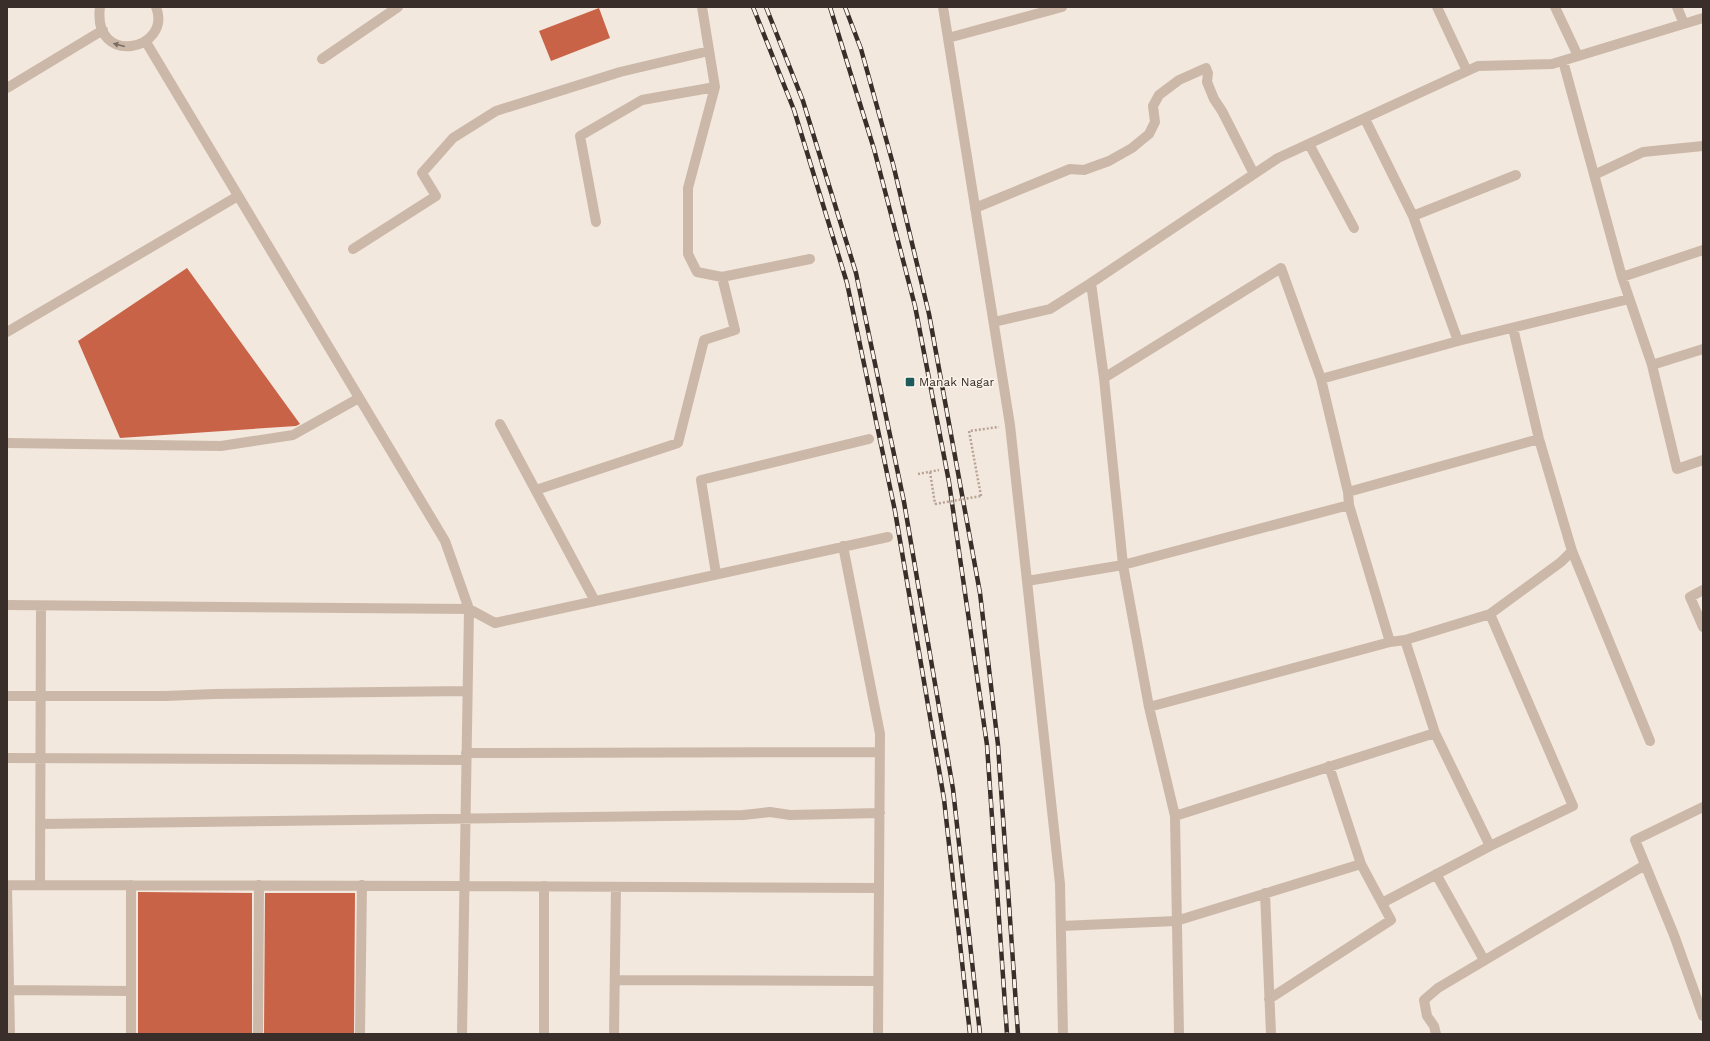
<svg xmlns="http://www.w3.org/2000/svg" width="1710" height="1041" font-family="'Work Sans',sans-serif">
<rect width="100%" height="100%" fill="#f3e8de"/>
<path fill="#c86347" d="M599,8L610,38L551,61L539,31Z
M187,268L300,424L296,426L120,438L78,341Z
M138,892L252,893V1034H138Z
M265,893H355L354,1034H264Z"/>
<g fill="none" stroke-linecap="round" stroke-linejoin="round">
<path stroke="#b8a293" stroke-width="2.5" stroke-dasharray="2 2" stroke-linecap="butt" d="M930,472L935,504
M918,474L939,470
M981,496L969,431L999,427"/>
<path stroke="#ccb8a9" stroke-width="10" d="M100,7C92,68 173,50 156,7
M702,7L715,87L688,188V254L697,272L722,277L810,259
M943,7L1010,425L1060,884L1063,1034
M1437,7L1467,71
M1555,7L1578,56
M1677,7L1684,24
M948,38L1062,7
M146,42L445,541L469,609L462,1034
M322,59L398,7
M1563,61L1622,277L1703,250
M7,88L103,30
M1365,119L1413,216L1516,175
M1309,144L1354,228
M1594,175L1643,152L1703,146
M975,208L1070,169L1084,170L1109,161L1132,148L1149,134L1155,122L1153,106L1159,95L1179,80L1206,68L1208,73L1207,82L1214,99L1222,111L1254,174
M1413,216L1458,341
M596,222L580,136L642,100L715,87
M353,249L436,196L422,173L453,138L496,111L620,72L709,51
M1622,277L1652,365L1703,349
M1091,283L1104,378L1123,565L1149,707L1390,642L1405,640L1490,614L1561,562L1572,551L1539,439L1513,328
M994,322L1050,309L1091,283L1278,158L1478,66L1552,64L1703,18
M7,332L238,196
M1652,365L1677,469L1703,460
M1321,379L1458,341L1629,299
M500,424L595,601
M7,443L221,446L293,435L359,398
M536,490L678,443L704,340L735,330L722,277
M1348,492L1539,439
M1349,505L1390,642
M843,546L880,734L878,1034
M1572,551L1650,741
M716,574L701,480L869,439
M1027,581L1123,565L1349,505L1348,492L1321,379L1281,268L1104,378
M1703,590L1690,597L1703,627
M7,605L469,609L495,623L888,537
M7,696H165L214,694L467,691
M1149,707L1175,816L1435,733L1405,640
M466,753L880,752
M7,758L466,760
M1703,807L1635,840L1674,935L1703,1016
M1175,816L1179,1034
M40,824L743,815L770,812L790,815L880,813
M1490,846L1573,806L1490,614
M1436,874L1484,960
M7,885L464,886L879,888
M7,885L10,1034
M40,885L41,606
M131,885V1034
M1265,893L1271,1034
M1382,903L1490,846L1435,733
M1061,926L1176,921L1361,864L1329,766
M615,980L878,981
M9,990L131,991
M1269,999L1391,920L1361,864
M258,1034L259,885
M360,1034L362,885
M544,1034V886
M614,1034L616,887
M1436,1034L1434,1026L1427,1016L1424,1000L1438,988L1645,865"/>
<defs>
<path id="rail" d="M753,7L794,110L847,283L895,511L944,799L970,1034
M766,7L803,101L856,273L904,502L953,789L980,1034
M830,7L874,149L915,306L949,482L987,745L1007,1034
M845,7L861,49L893,164L929,314L980,593L998,745L1018,1034"/>
</defs>
<use href="#rail" stroke="#392e29" stroke-width="4.5"/>
<use href="#rail" stroke="#faf3ea" stroke-width="3" stroke-dasharray="9" stroke-linecap="butt"/>
<path stroke="#b8a293" stroke-width="2.5" stroke-dasharray="2 2" stroke-linecap="butt" d="M935,504L981,496"/>
</g>
<defs><path id="oneway-solid" d="M-6-.8H1V-3.2L6.5 0L1 3.2V.8H-6Z"/></defs>
<use fill="#7b6c63" href="#oneway-solid" transform="translate(119 45) rotate(-165)"/>
<rect fill="#1e595b" stroke="#faf3ea" stroke-width="1.5" x="905" y="377" width="10" height="10" rx="2"/>
<g text-anchor="middle" dominant-baseline="central" stroke-width="3" stroke-linejoin="round" paint-order="stroke">
<g font-size="12" fill="#392e29" stroke="#faf3ea" text-anchor="start">
<text x="919" y="382">Manak Nagar</text>
</g>
</g>
<rect width="1710" height="1041" fill="none" stroke="#392e29" stroke-width="16"/>
</svg>
